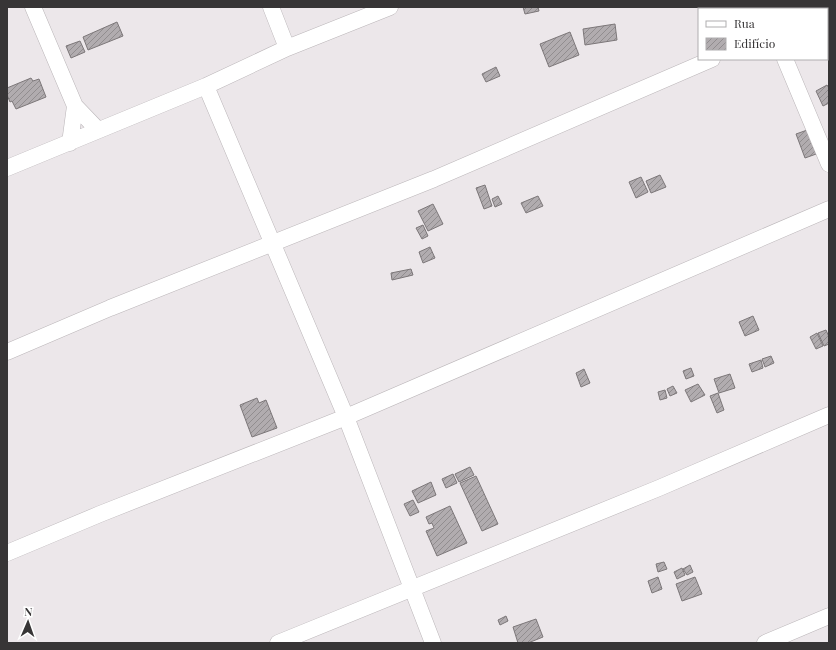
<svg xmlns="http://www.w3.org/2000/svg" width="836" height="650" font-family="'Playfair Display',serif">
<defs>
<pattern id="building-hatch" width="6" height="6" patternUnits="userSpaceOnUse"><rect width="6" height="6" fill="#b1acaf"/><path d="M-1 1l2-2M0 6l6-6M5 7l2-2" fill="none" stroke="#918d8f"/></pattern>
</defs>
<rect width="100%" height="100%" fill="#ece7ea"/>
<path fill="url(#building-hatch)" stroke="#7c7779" d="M523,7H538L539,11L525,14Z
M718,7H743L744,9H718Z
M117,22L123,36L88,50L83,37Z
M615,24L617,40L585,45L583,29Z
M570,32L579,55L549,67L540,44Z
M80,41L85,52L71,58L66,46Z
M496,67L500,76L486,82L482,74Z
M31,78L33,81L39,79L46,97L16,109L12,101L10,102L7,95V88Z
M827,85L829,88V103L823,106L816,91Z
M810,129L819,153L805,158L796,134Z
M660,175L666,187L651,193L646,181Z
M641,177L648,192L636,198L629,182Z
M485,185L492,206L484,209L476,188Z
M498,196L502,204L495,207L492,199Z
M538,196L543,206L526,213L521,203Z
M433,204L443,224L428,231L418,211Z
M423,225L428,236L422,239L416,228Z
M430,247L435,258L423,263L419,252Z
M411,269L413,275L392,280L391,273Z
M753,316L759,330L745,336L739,322Z
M826,330L829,337V344L824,346L818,333Z
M817,333L823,346L816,349L810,337Z
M771,356L774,363L765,367L762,359Z
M761,360L763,368L752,372L749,364Z
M691,368L694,376L686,379L683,371Z
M584,369L590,383L581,387L576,373Z
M730,374L735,388L719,393L714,379Z
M698,384L705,395L691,402L685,390Z
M673,386L677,393L670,396L667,389Z
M665,390L667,398L660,400L658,392Z
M718,393L724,410L717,413L710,396Z
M257,398L259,403L266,400L277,428L252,437L240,405Z
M470,467L474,475L459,482L455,474Z
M453,474L457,483L446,488L442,479Z
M476,476L498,524L482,531L460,483Z
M431,482L436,495L418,503L412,491Z
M413,500L419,512L410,516L404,504Z
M450,506L467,543L437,556L426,531L434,528L432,523L429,524L426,517Z
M664,562L667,569L658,572L656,564Z
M690,565L693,572L687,575L683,569Z
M682,568L685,575L677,579L674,572Z
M658,577L662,589L652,593L648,581Z
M695,577L702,594L682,601L676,584Z
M506,616L508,621L500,625L498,620Z
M536,619L543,637L528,643H518L513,627Z"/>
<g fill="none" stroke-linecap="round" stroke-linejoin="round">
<defs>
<path id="minor" d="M33,7L75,106L70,143
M271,7L287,48
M763,7L764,9
M827,13L829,12
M785,59L829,164
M206,86L346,417L433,643
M75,106L98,130
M7,168L206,86L287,48L390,7
M7,352L110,308L434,179L712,59
M7,553L100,514L346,417L829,209
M278,643L659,488L829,415
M765,643L829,616"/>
</defs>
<use href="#minor" stroke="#bbb6b9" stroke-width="17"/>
<use href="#minor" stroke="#fff" stroke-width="16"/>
</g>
<rect width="836" height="650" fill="none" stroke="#373536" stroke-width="16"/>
<rect x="698" y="8" width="130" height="52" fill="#ffffff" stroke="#afaeaf"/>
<rect x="706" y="21" width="20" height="6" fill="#ffffff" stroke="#afaeaf"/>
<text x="734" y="28" font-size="12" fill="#373536">Rua</text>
<rect x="706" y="38" width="20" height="12" fill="url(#building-hatch)" stroke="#afaeaf"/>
<text x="734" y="48" font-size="12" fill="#373536">Edifício</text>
<g transform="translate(28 622) rotate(2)" stroke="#ffffff" stroke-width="3" paint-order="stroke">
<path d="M0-3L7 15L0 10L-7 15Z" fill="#373536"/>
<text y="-6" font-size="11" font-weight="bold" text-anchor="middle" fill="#373536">N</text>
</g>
</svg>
